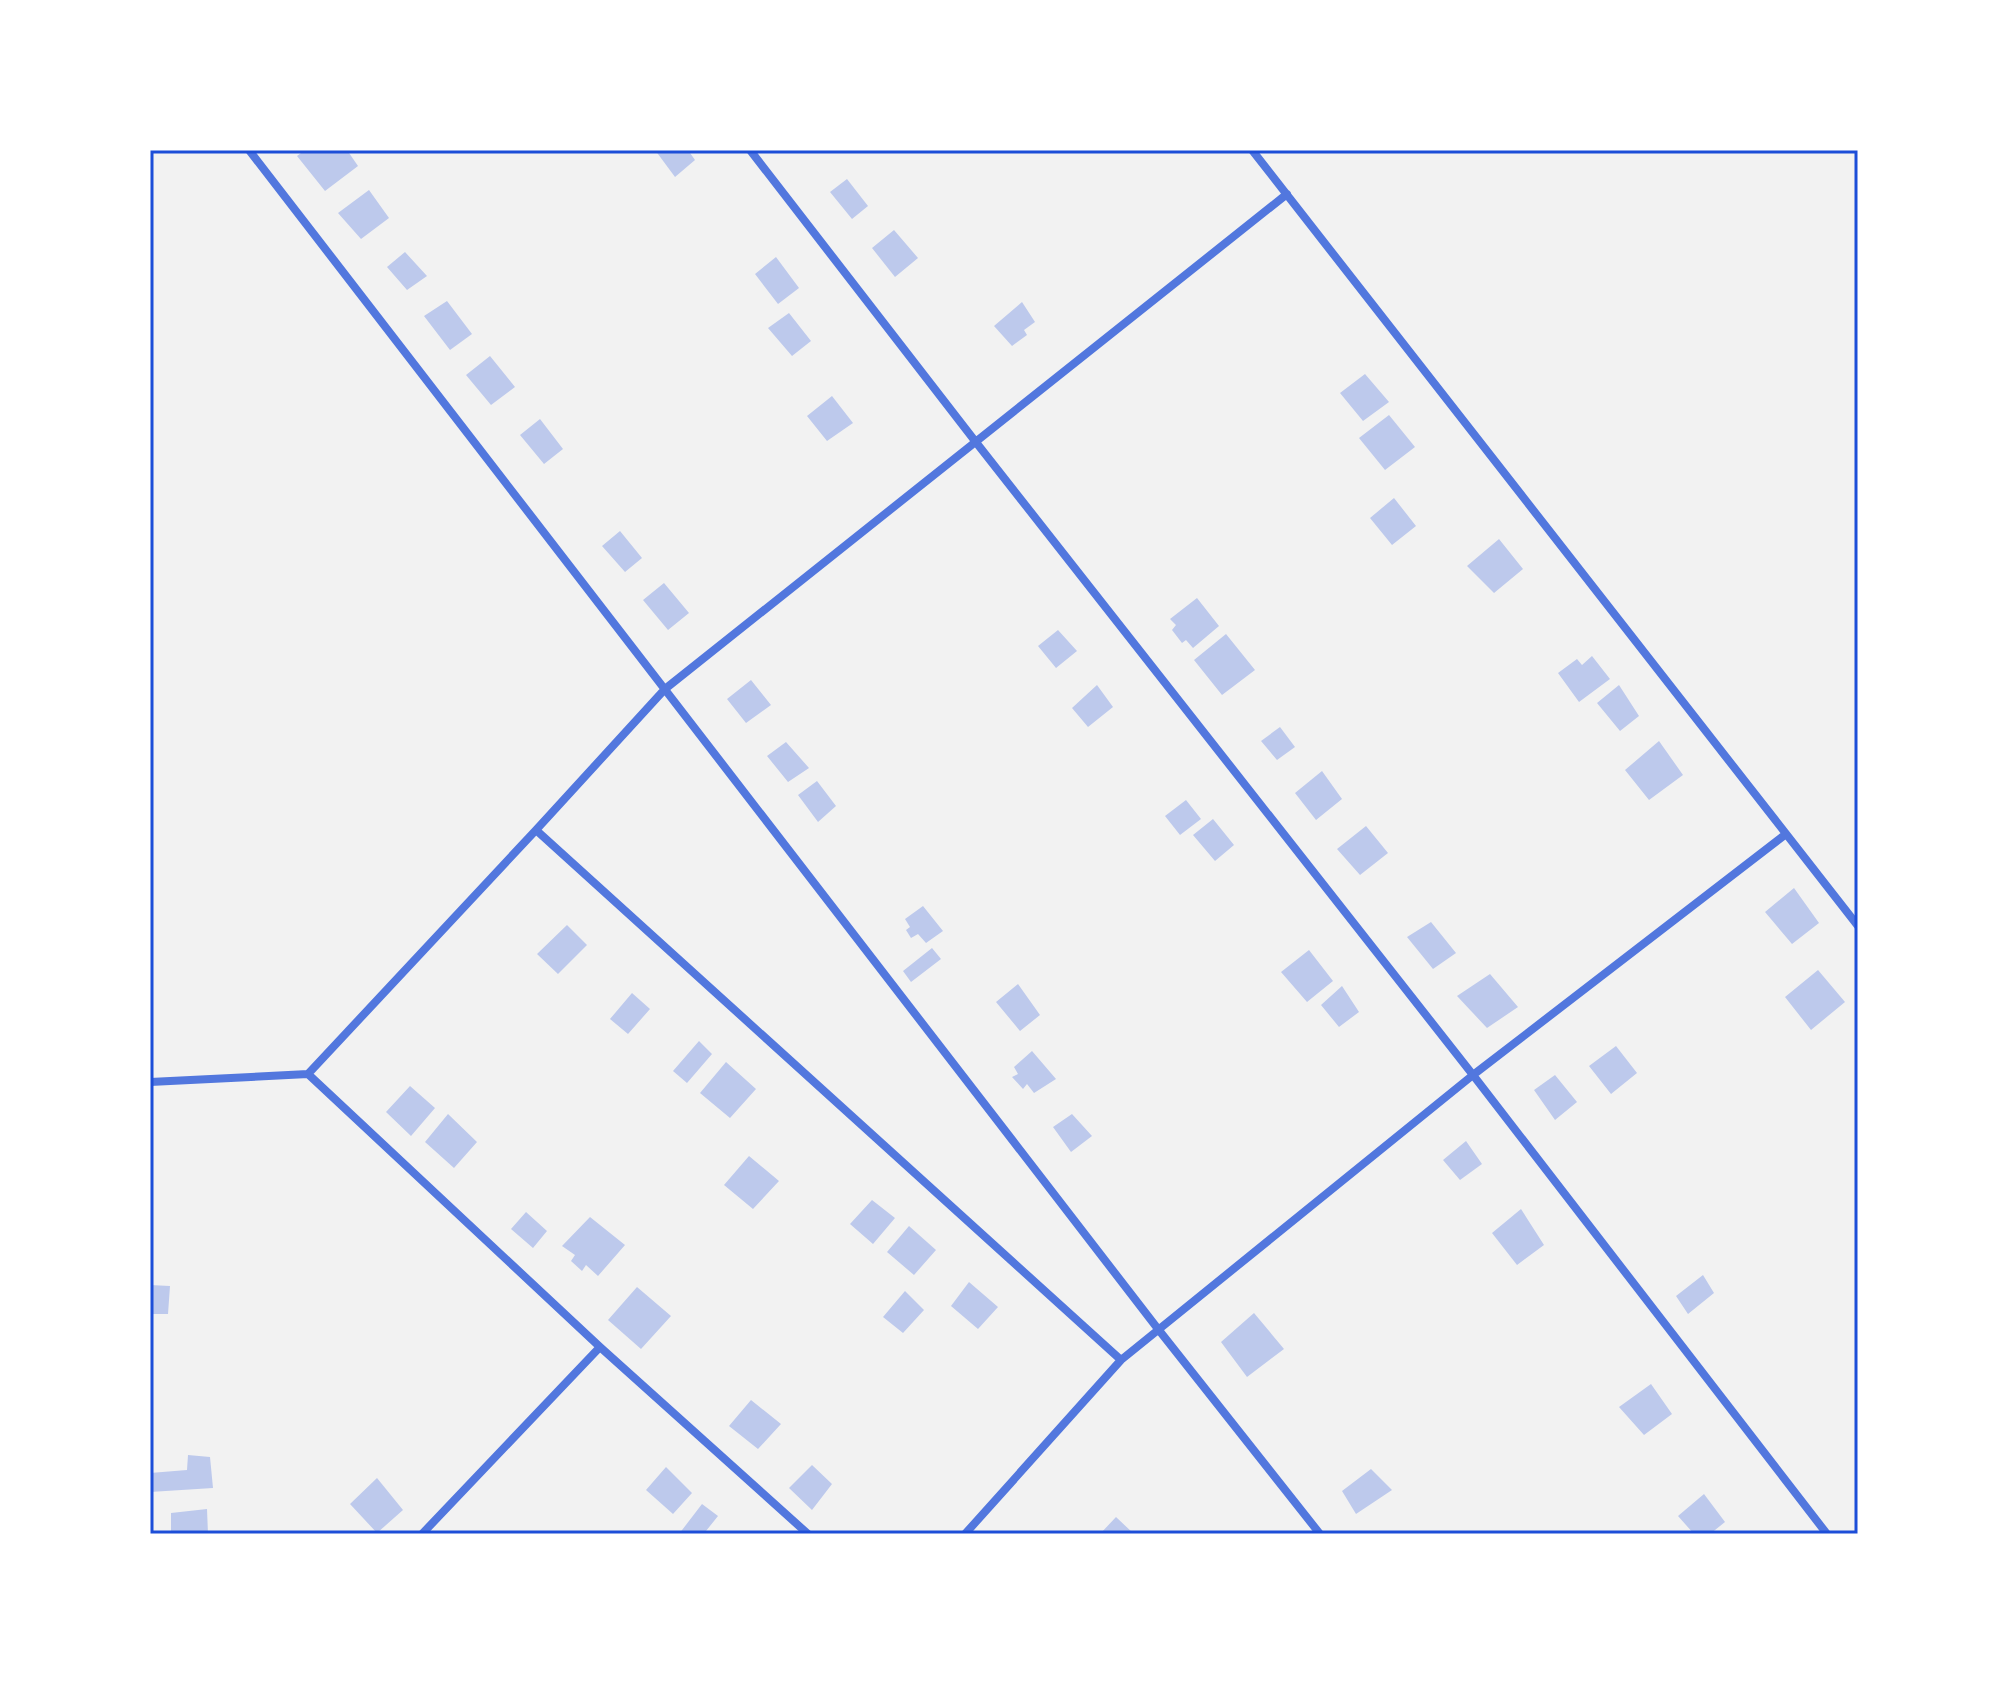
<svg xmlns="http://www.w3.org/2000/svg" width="2008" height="1684" font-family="'Work Sans',sans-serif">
<rect width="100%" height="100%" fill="#f2f2f2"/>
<path fill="#bdc9ec" d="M305,150H347L358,166L325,191L297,156Z
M655,150H688L695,160L675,177Z
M847,179L868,206L852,219L830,192Z
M369,190L389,218L361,239L338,213Z
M894,230L918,258L895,277L872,248Z
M405,252L427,276L407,290L387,267Z
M776,257L799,288L778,304L755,274Z
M447,301L472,334L450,350L424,316Z
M1022,302L1035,322L1024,330L1027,335L1012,346L994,326Z
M789,313L811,341L792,356L768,328Z
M490,356L515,387L491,405L466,375Z
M1365,374L1389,402L1363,421L1340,393Z
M832,396L853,423L827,441L807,416Z
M1389,415L1415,447L1385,470L1359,438Z
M540,419L563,449L544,464L520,435Z
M1394,498L1416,526L1392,545L1370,518Z
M620,531L642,558L625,572L602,546Z
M1499,539L1523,569L1494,593L1467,566Z
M664,583L689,613L668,630L643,600Z
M1197,598L1219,626L1193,648L1186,640L1182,643L1172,630L1176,625L1170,619Z
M1058,630L1077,651L1056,668L1038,646Z
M1226,634L1255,670L1222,695L1194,660Z
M1592,656L1610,679L1579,702L1558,673L1577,659L1582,665Z
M751,680L771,705L746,723L727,699Z
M1097,685L1113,707L1088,727L1072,708Z
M1619,685L1639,716L1620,731L1597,703Z
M1280,727L1295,747L1277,760L1261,741Z
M1659,741L1683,775L1649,800L1625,770Z
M786,742L809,768L788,782L767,756Z
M1322,771L1342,799L1316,820L1295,793Z
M817,781L836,806L818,822L798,795Z
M1186,800L1201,819L1180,835L1165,816Z
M1213,819L1234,845L1215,861L1193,835Z
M1366,826L1388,853L1360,875L1337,849Z
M1794,888L1819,923L1792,944L1765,912Z
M923,906L943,931L926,943L918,934L911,938L906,930L910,927L905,919Z
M1431,922L1456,953L1433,969L1407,937Z
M567,925L587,945L558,974L537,954Z
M932,948L941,959L911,982L903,971Z
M1309,950L1333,981L1307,1002L1281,972Z
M1818,970L1845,1002L1811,1030L1785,997Z
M1490,974L1518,1007L1487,1028L1457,996Z
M1018,984L1040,1015L1020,1031L996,1002Z
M1342,986L1359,1012L1339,1027L1321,1005Z
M632,993L650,1009L628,1034L610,1019Z
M699,1041L712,1054L687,1083L673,1071Z
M1616,1046L1637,1073L1611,1094L1589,1066Z
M1032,1051L1056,1079L1034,1093L1027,1084L1023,1089L1012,1077L1018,1074L1014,1067Z
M726,1062L756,1089L730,1118L700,1093Z
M1555,1075L1577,1102L1555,1120L1534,1090Z
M410,1086L435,1108L411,1136L386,1112Z
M448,1114L477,1142L454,1168L425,1142Z
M1072,1114L1092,1136L1071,1152L1053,1127Z
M1466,1141L1482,1164L1460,1180L1443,1160Z
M749,1156L779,1181L753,1209L724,1185Z
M872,1200L895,1218L873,1244L850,1224Z
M1521,1209L1544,1245L1517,1265L1492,1233Z
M526,1212L547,1231L533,1248L511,1229Z
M590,1217L625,1245L598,1276L586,1265L582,1271L571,1261L575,1255L562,1246Z
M909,1226L936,1250L914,1275L887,1252Z
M1703,1275L1714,1293L1688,1314L1676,1296Z
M969,1282L998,1307L978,1329L951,1306Z
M150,1285L170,1286L168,1314H150Z
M637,1287L671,1316L641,1349L608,1320Z
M905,1291L924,1310L903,1333L883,1317Z
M1254,1313L1284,1349L1247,1377L1221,1342Z
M1651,1384L1672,1414L1644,1435L1619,1407Z
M751,1400L781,1424L758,1449L729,1426Z
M188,1455L210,1457L213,1488L150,1492V1473L187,1470Z
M812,1465L832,1484L812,1510L789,1488Z
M666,1467L692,1493L673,1514L646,1490Z
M1371,1469L1392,1490L1356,1514L1342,1491Z
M377,1478L403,1510L377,1533L350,1504Z
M1704,1494L1725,1522L1710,1534H1694L1678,1516Z
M702,1504L718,1516L706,1531L710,1534H679Z
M207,1509L208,1534H171V1513Z
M1116,1517L1134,1534H1100Z"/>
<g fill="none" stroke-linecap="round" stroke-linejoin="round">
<path stroke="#5277de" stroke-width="8" d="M249,150L1158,1329L1320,1534
M750,150L975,441L1473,1075L1827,1534
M1252,150L1858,926
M536,830L1121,1360
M308,1074L600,1347L808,1534
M150,1082L308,1074L536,830L665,689L1287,194
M422,1534L600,1347
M965,1534L1121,1360L1473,1075L1786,834"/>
</g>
<rect width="2008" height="1684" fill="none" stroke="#ffffff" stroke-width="304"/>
<rect x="152" y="152" width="1704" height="1380" fill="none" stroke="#1d4ed8" stroke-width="3"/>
</svg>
